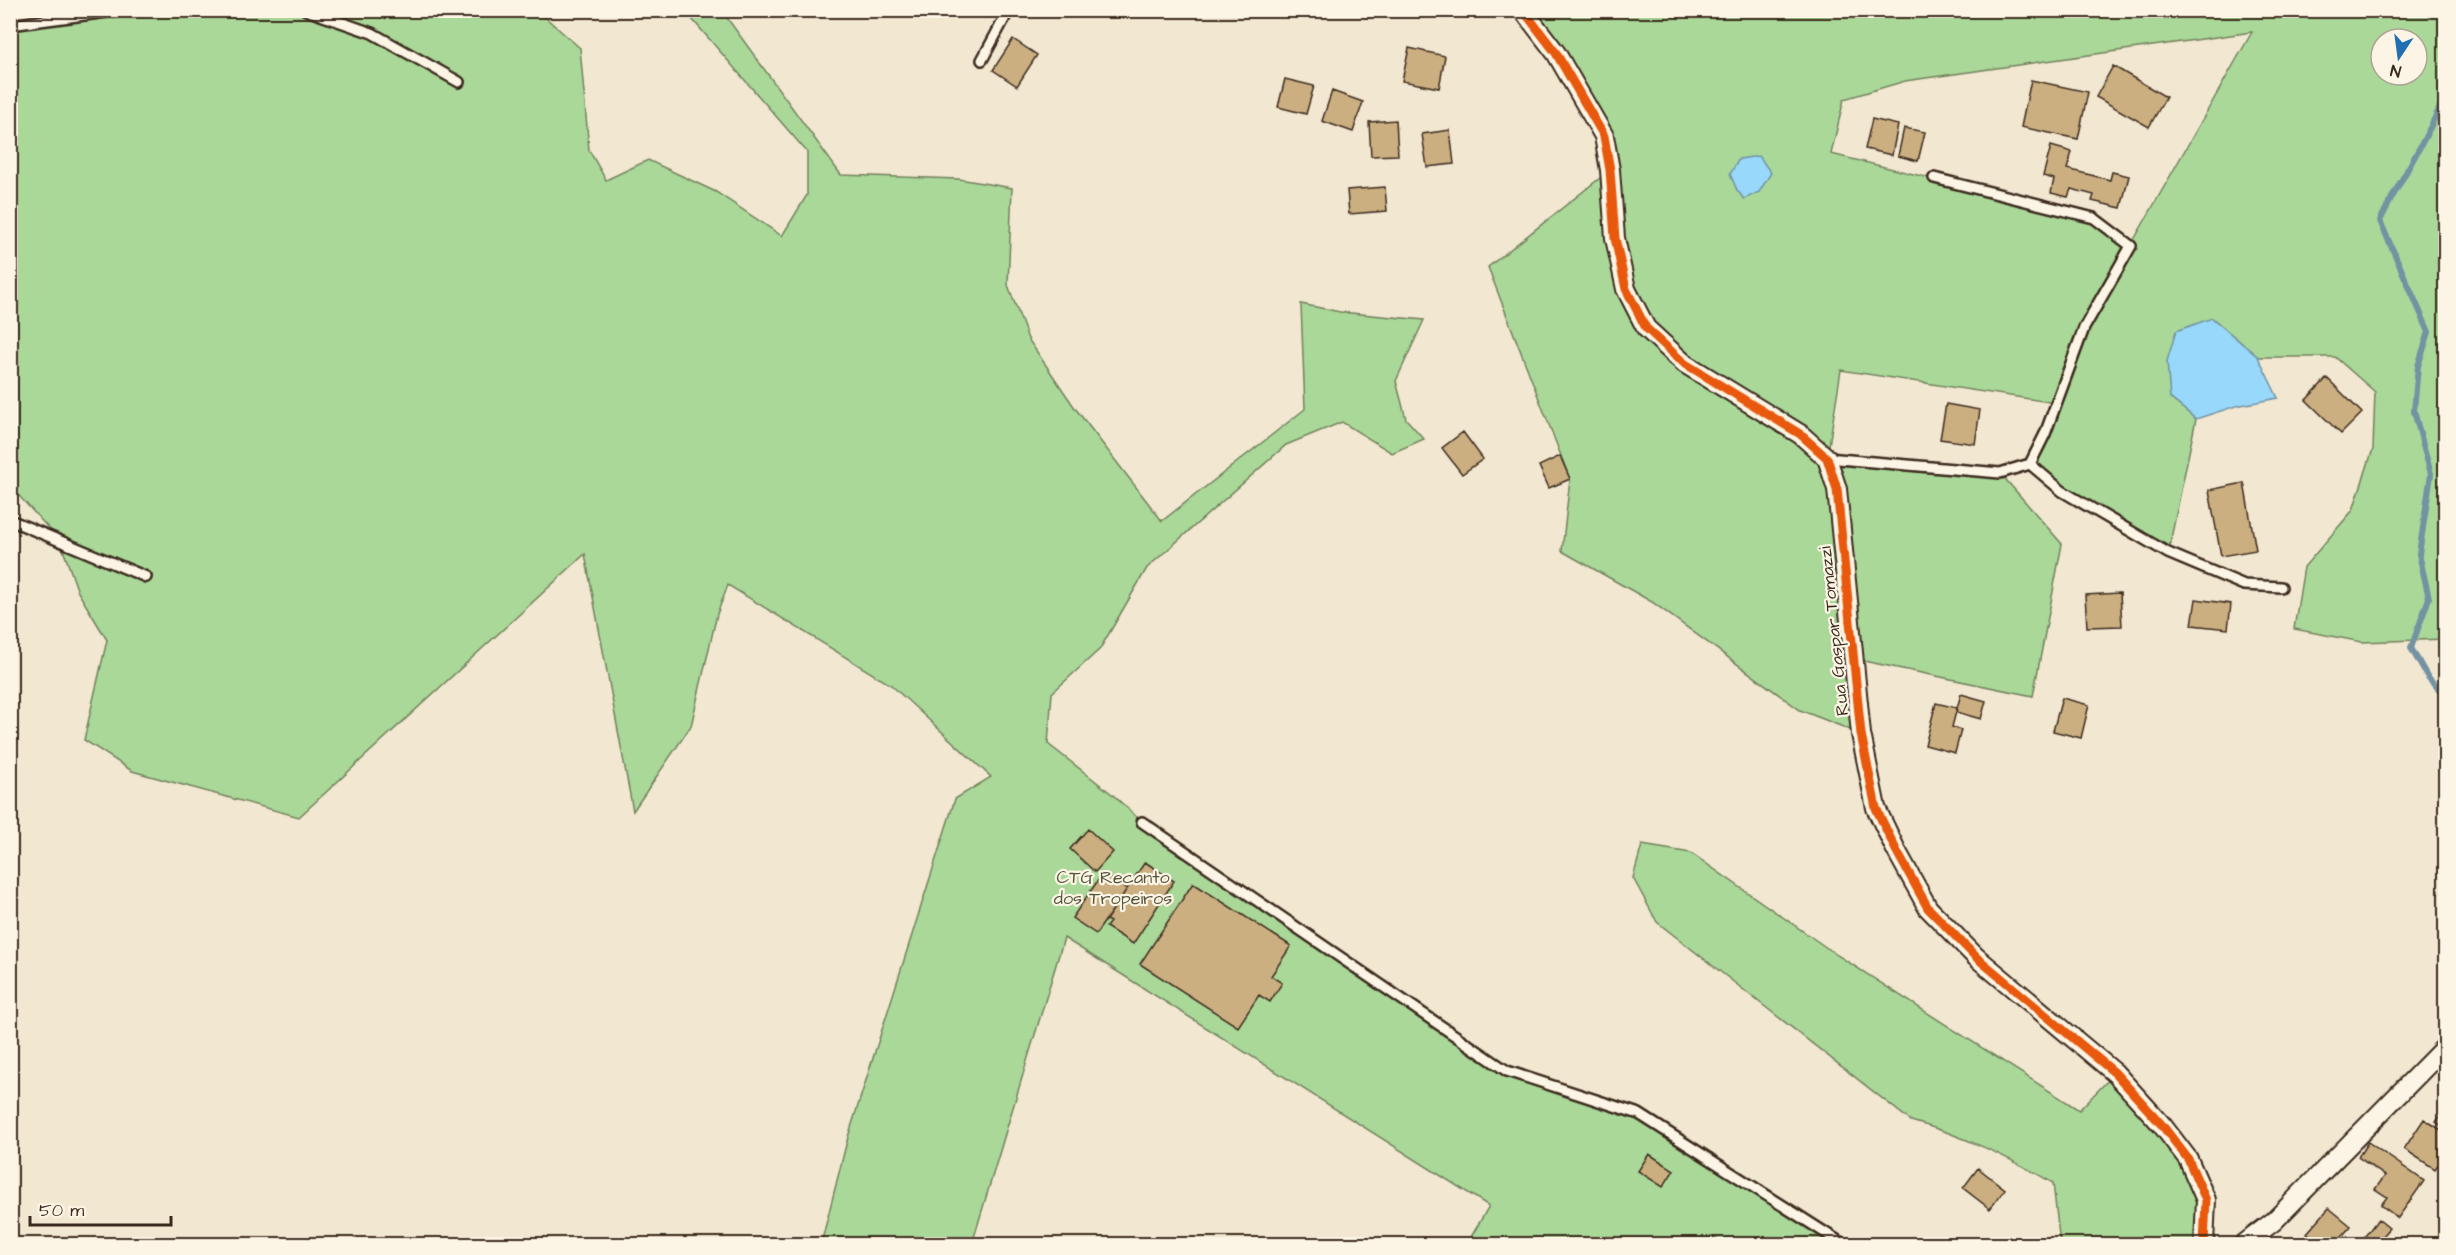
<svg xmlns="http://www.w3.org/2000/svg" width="2456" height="1255" font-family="'Architects Daughter',sans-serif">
<rect width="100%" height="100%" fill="#f2e7d1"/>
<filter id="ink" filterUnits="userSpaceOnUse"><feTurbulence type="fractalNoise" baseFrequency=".0167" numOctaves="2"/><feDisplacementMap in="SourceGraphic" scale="12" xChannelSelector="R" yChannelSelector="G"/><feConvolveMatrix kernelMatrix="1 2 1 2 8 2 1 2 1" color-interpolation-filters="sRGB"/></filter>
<g filter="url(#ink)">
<path fill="#a9d899" stroke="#72815c" stroke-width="1.5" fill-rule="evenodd" d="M122,10L538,11L580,48L589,150L606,180L648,160L716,192L782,236L807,195V152L685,11H722L841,175L959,179L1012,188L1008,285L1028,339L1075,408L1162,521L1305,409L1301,304L1340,312L1424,320L1396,381L1406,419L1424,439L1392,453L1342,422L1286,445L1147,568L1100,649L1052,693L1048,744L1112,794L1142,822L1507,1071L1639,1114L1843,1244H1467L1489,1206L1064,938L972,1244H821L848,1137L955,799L991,777L891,685L728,585L717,614L691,726L633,811L585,554L299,817L132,771L84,740L107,640L78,592L60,541L11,487L10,322L14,316L10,313L11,25Z
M1523,11H2445V639L2362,642L2294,629L2304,567L2353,510L2373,449L2375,392L2335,357H2258L2212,318L2170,398L2196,419L2168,553L2062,491L2030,464L2056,403L1841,370L1827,458L2000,473L2062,544L2033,696L1854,659L1861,734L1800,710L1652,602L1562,551L1570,479L1488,267L1610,170L1604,136ZM2252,32L2131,245L2094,218L1831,154L1844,99L1905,81ZM2381,39H2417V75H2381Z
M1642,845L1691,853L1837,955L2079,1110L2115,1073L2162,1125L2206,1200L2204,1244H2060L2053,1183C2006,1156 1962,1135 1911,1121L1657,922L1633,878Z"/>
<path fill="#98d8fa" stroke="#7392a2" stroke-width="1.5" d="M1759,156L1771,173L1759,192L1744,199L1737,190L1730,174L1739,159Z
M2212,318L2258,357L2278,398L2236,406L2196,419L2170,398L2167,361L2176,331Z"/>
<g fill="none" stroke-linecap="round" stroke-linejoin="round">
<path stroke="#7392a2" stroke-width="6" d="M2446,93C2428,138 2401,178 2380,221L2429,332L2418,366L2414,411L2431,474L2419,554L2429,598L2411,648L2427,676L2446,697"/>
</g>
<path fill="#cbaf81" stroke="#3b2a1e" stroke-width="1.5" d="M1013,39L1037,55L1017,86L993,70Z
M1409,48L1445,56L1439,88L1402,81Z
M2113,66L2166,97L2149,127L2096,97Z
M1285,79L1314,86L1306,114L1278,107Z
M2031,80L2088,92L2078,139L2021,127Z
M1332,91L1363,102L1353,132L1322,121Z
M1872,119L1898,125L1892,155L1865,149Z
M1396,120L1398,155L1371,156L1369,122Z
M1904,128L1925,132L1918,161L1898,156Z
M1450,130L1454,164L1427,167L1422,134Z
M2051,146L2072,152L2067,169L2110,180L2112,172L2129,176L2121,208L2092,201L2094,195L2071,189L2068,197L2051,193L2054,179L2043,176Z
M1385,187L1387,211L1349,214L1347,190Z
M2327,378L2362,413L2341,434L2306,400Z
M1946,404L1980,410L1975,444L1940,439Z
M1463,432L1483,459L1462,474L1442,448Z
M1560,456L1570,479L1549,488L1539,466Z
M2244,483L2256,550L2221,556L2209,490Z
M2120,593L2122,626L2087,627L2085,595Z
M2196,599L2231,604L2228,629L2192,625Z
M1961,694L1986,701L1981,719L1956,712Z
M2062,698L2089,705L2081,738L2053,731Z
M1936,703L1957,708L1952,727L1961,730L1955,753L1925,745Z
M1088,829L1113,852L1095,872L1070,849Z
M1145,862L1174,881L1133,944L1106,927L1110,922L1106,920Z
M1103,873L1127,889L1096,934L1072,918Z
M1193,883L1291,946L1271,976L1282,983L1270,1002L1259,995L1238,1027L1140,964Z
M2446,1108V1129L2436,1122Z
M2424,1119L2446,1133V1154L2435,1169L2404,1149Z
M2368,1142L2424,1181L2398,1218L2381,1205L2387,1197L2375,1189L2385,1176L2358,1157Z
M1649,1154L1674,1170L1663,1187L1638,1171Z
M1978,1168L2005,1189L1990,1209L1963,1188Z
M2329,1208L2351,1226L2335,1244H2321L2307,1233Z
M2378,1219L2389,1228L2375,1244H2359Z"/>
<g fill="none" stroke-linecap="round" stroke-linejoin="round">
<defs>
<path id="lane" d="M306,10L372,33L459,82
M10,25L122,10
M982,60L1009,10
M1827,458L2000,473L2030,464L2045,434L2084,328L2131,246L2094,218L1934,178
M2030,464L2062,491L2168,553L2244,585L2281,587
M10,520L146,577
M1142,822L1507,1071L1639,1114L1843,1244"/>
<path id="street" d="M1523,10L1556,53L1604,136L1610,170L1615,238L1626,289L1646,328L1684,363L1800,434L1827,458L1837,489L1861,734L1876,808L1896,850L1928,908L1976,957L2115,1073L2162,1125L2188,1159L2206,1200L2204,1244
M2244,1244L2274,1221L2446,1046"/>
</defs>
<use href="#lane" stroke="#3b2a1e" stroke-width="14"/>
<use href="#street" stroke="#3b2a1e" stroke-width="22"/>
<use href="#lane" stroke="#fcf5e5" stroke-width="9"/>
<use href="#street" stroke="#fcf5e5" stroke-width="18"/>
<defs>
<path id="cycleway" d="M1523,10L1556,53L1604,136L1610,170L1615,238L1626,289L1646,328L1684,363L1800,434L1827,458L1837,489L1861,734L1876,808L1896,850L1928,908L1976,957L2115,1073L2162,1125L2188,1159L2206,1200L2204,1244"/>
</defs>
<use href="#cycleway" stroke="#fcf5e5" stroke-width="13"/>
<use href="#cycleway" stroke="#e8590c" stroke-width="9"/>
</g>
</g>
<g text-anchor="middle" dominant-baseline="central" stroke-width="4.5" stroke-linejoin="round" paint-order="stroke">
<g font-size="18" fill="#3b2a1e" stroke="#fcf5e5">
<text transform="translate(1834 631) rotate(-96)">Rua Gaspar Tomazzi</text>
</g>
<g font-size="18" fill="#56563d" stroke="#fcf5e5">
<text x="1113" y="877">CTG Recanto<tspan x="1113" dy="21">dos Tropeiros</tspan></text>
</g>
</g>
<rect width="2456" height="1255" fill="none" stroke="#fcf5e5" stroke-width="36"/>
<rect x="18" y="18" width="2420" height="1219" fill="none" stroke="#3b2a1e" stroke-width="2" filter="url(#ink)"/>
<g transform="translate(2399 57) rotate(193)"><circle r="28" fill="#fcf5e5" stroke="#afa495" stroke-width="1.5"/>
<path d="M0-4.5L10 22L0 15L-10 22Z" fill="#1f6fb2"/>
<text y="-9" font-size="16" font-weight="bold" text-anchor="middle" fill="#3b2a1e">N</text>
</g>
<path d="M30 1216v9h141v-9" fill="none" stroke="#3b2a1e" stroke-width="3"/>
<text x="39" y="1216" font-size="18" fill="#3b2a1e" stroke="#fcf5e5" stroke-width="4.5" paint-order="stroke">50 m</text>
</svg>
